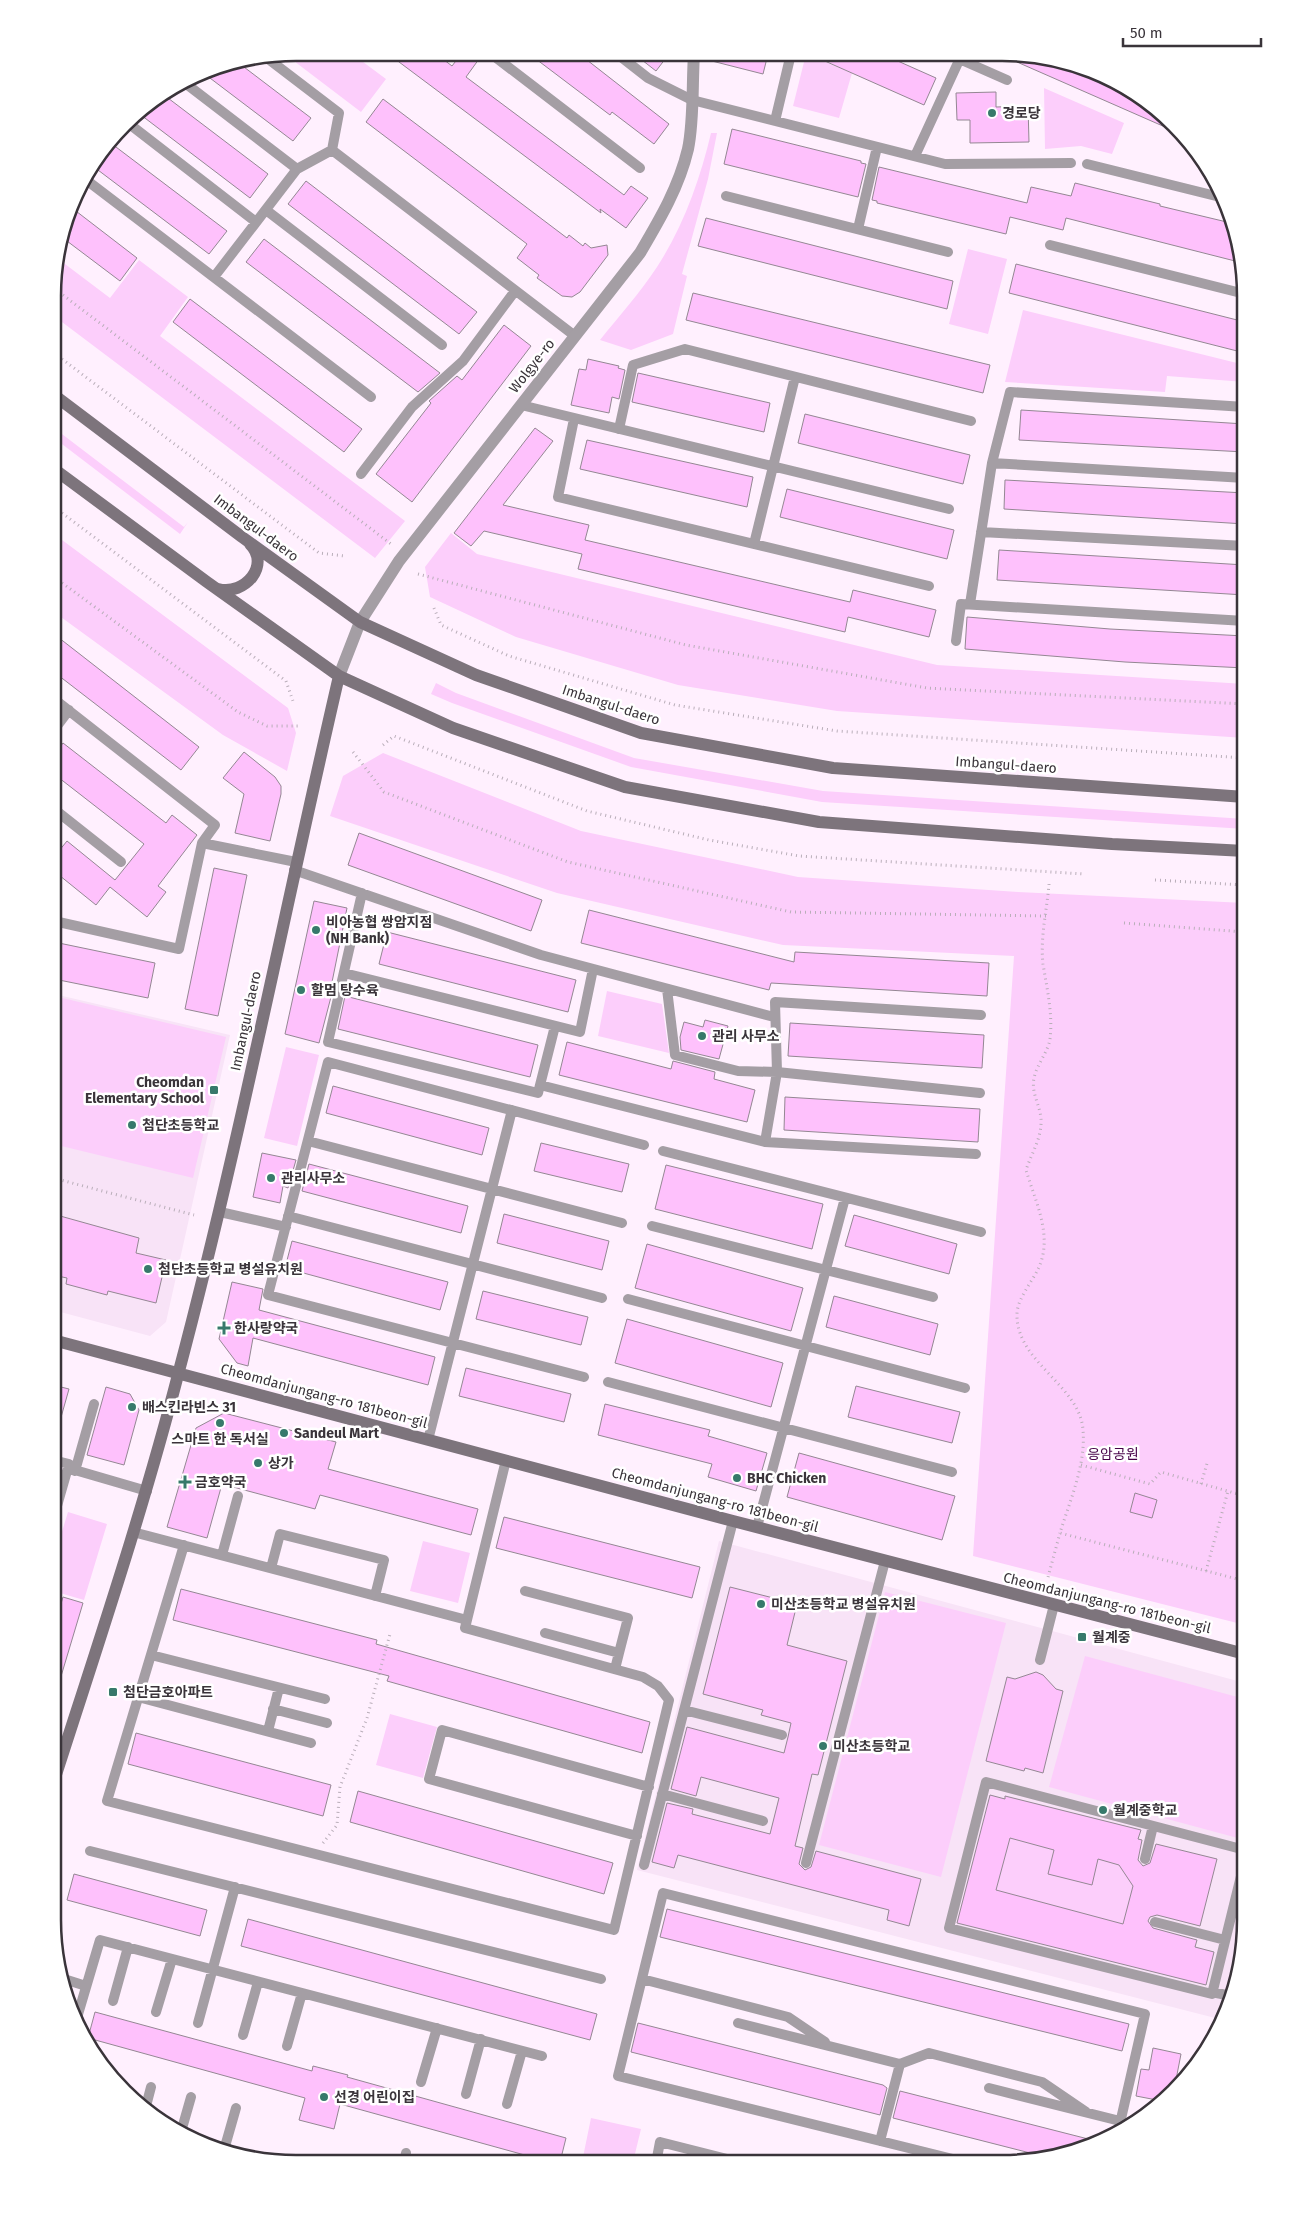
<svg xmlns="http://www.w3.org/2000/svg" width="1298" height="2216" font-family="'Fira Sans','Noto Sans KR',sans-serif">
<rect width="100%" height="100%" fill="#fff0fe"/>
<path fill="#f8e3f7" d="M54,994L230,1035L166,1322L150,1336L53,1310Z
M719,1541L1245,1683V1936L1227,2013L1223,2020L637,1870Z"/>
<path fill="#fccefb" d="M296,53H351L386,79L361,112L286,55Z
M806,54L852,73L839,118L793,106Z
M1044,88L1124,123L1112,154L1081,146L1045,149Z
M711,133H717L708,179L682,274L687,276L673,334L631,350L600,340C619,316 640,293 657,267C683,227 700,180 711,133Z
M968,249L1007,259L988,334L949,324Z
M57,258L110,298L139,260L188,297L160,336L405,521L375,558L54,316L55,265Z
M1023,310L1245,365V382L1167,376L1165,392L1005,382Z
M54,428L184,527L188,522L180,534L54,438Z
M451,533L477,554L937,665L1245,684V738L837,711L678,685L516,637L430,597L425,567Z
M54,534L288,708L296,733L287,771L223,735L54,612Z
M436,683L456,693L634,758L823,791L1245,819V829L822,802L631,767L452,703L431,694Z
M383,753L581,831L798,877L1018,892L1245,903V1625L973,1556L1014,956L783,945L557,893L330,816L343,776Z
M607,991L662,1004L669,1053L598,1036Z
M54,996L226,1037L193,1178L53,1144Z
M286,1047L319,1055L297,1146L264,1138Z
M68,1512L107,1524L84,1600L53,1591V1561Z
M423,1541L470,1553L458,1603L410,1591Z
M885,1592L1006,1623L941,1877L819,1845Z
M1085,1656L1245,1699V1840L1049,1787Z
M390,1714L437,1727L423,1778L376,1765Z
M1010,1838L1054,1850L1048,1874L1091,1885L1098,1859L1119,1865L1133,1886L1123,1924L991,1910Z
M591,2118L641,2129L633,2162H582Z"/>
<path fill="#fec1fc" stroke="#948793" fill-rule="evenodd" d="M387,53H435L452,66L462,53H471L479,59L466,77L624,195L631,186L648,198L626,228L600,209L601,213Z
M528,53H578L669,124L654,144L612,112L610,115Z
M633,53L654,54H669L656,71Z
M705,54H768L763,74L704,59Z
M809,54H882L936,78L924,105Z
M1001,55H1034L1095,71L1150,103L1181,134Z
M240,64L311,118L293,141L202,72Z
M996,92V107L1028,106L1029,142L970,143V120H957L956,93Z
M164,95L268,174L250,198L137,112Z
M383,99L567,238L569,235L583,246L585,243L591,248L607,245L608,255L580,292L572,297L562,296L537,278L539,275L517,258L527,244L366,122Z
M732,129L861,161V163L866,164L858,197L724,164Z
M112,144L227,231L209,254L94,167Z
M879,167L1027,203L1031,187L1071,196L1075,183L1160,204V206L1231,223L1239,262L1066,218L1063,230L1010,217L1006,234L877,203V201L872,200Z
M306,181L477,312L459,334L288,204Z
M72,208L137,258L120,281L63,238Z
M706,218L953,281L947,309L698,246Z
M264,239L440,373L418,392L246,262Z
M1016,264L1245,322V353L1009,293Z
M693,293L990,365L983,393L686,320Z
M190,299L362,429L344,452L173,322Z
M504,325L531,346L412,502L376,474L431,403L429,401L457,376L462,380Z
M588,359L619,366L618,368L625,370L619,399L612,397L609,413L571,405L579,369L586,370Z
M638,373L770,403L764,432L632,402Z
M1021,410L1245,424V452L1019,440Z
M805,414L970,455L963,484L798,443Z
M535,428L553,441L503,505L589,525L585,540L850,602L853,590L936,610L929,637L848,617L845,632L578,569L582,554L484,531L471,546L454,533Z
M587,440L753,477L747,507L580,469Z
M1005,480L1245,493V524L1004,509Z
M787,489L954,530L947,559L780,517Z
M999,550L1245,565V595L997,580Z
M967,617L1110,629L1245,636V668L1125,662L965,649Z
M54,634L199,747L181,770L54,672Z
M63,743L166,823L172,815L197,835L158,886L166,892L147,917L110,887L96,905L54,871V857L67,841L115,880L144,844L54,774V755Z
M244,752L275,777L281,786V794L270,841L235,833L244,794L223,778Z
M359,833L542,900L531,931L348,865Z
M214,868L247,875L218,1016L185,1009Z
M314,901L347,908L330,992L332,993L319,1043L285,1034Z
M589,910L794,962L795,952L989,963L987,996L771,983L769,990L581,943Z
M387,932L576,980L568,1012L379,964Z
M54,942L155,963L148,998L54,979Z
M345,996L538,1045L530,1077L338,1029Z
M705,1020L728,1026L719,1059L681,1050L680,1037L684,1022L703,1027Z
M790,1023L984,1035L982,1068L788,1056Z
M567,1042L671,1069L673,1061L715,1072L714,1079L755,1090L747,1122L559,1075Z
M333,1086L489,1128L482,1155L326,1113Z
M785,1097L980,1109L978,1142L784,1130Z
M541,1143L629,1164L622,1192L534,1171Z
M262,1153L296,1160L288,1188L283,1186L280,1203L253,1197Z
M309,1164L468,1206L461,1233L302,1191Z
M666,1165L823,1204L812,1249L655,1209Z
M53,1214L139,1238L136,1253L166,1260L156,1303L108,1291L107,1295L66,1284L67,1278L53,1275Z
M504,1214L609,1241L602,1270L497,1243Z
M854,1215L957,1244L949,1274L845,1246Z
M292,1241L448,1282L440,1310L285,1268Z
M647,1244L803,1288L791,1331L635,1288Z
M232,1282L263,1289L259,1310L435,1357L428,1385L253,1338L248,1366L237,1363L219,1339Z
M483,1291L588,1317L581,1345L476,1319Z
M834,1296L938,1324L930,1355L826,1327Z
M627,1319L783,1363L771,1407L615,1363Z
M466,1368L571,1394L564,1422L459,1396Z
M53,1385L69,1389L58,1428H53Z
M856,1386L960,1412L952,1443L848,1417Z
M106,1387L130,1394L139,1410L124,1465L87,1455Z
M605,1404L710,1430L708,1436L767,1453L756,1491L708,1477L712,1464L598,1435Z
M224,1413L336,1442L328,1469L478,1509L471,1535L320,1495L315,1509L222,1484L207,1538L167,1527L196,1428Z
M799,1453L955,1496L942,1540L787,1497Z
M1135,1493L1157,1500L1152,1518L1130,1512Z
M504,1517L700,1567L692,1598L496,1548Z
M730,1587L797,1604L787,1645L847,1661L818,1775L812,1774L795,1846L803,1848L799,1864L805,1870L811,1867L816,1851L921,1879L909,1926L887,1920L889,1910L678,1855L674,1868L652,1862L667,1803L693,1809L692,1814L770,1834L779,1798L701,1777L696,1796L671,1789L687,1727L784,1753L788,1737L791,1723L761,1715L763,1710L703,1694Z
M181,1589L377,1640L376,1644L650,1722L642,1753L387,1681L389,1676L173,1620Z
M63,1597L83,1603L56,1693L53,1692V1605L60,1607Z
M1036,1672L1043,1675L1056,1689L1063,1691L1043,1773L1025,1768L1024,1771L986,1761L1007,1677L1015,1679Z
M136,1733L331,1785L323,1816L128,1764Z
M358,1791L613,1863L604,1894L350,1822Z
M990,1795L1005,1799V1796L1141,1830L1138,1839L1142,1840L1138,1860L1143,1866L1150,1863L1156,1844L1217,1859L1200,1926L1157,1915L1150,1917L1148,1921L1153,1928L1197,1940L1195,1947L1214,1952L1206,1985L957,1923ZM1010,1838L1054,1850L1048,1874L1092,1885L1098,1859L1119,1865L1133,1886L1123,1924L996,1890Z
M74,1874L207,1910L200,1936L67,1900Z
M667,1909L1129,2024L1122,2051L660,1937Z
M248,1919L597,2014L590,2040L241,1946Z
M95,2012L312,2071L313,2066L348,2075L347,2077L566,2138L560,2162H550L340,2104L334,2129L299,2120L305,2098L88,2038Z
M638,2023L883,2085L887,2088L880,2115L631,2052Z
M1153,2048L1181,2054L1174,2090L1162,2101L1136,2096L1141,2069L1149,2070Z
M900,2091L1100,2142L1095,2145L1042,2156L893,2118Z"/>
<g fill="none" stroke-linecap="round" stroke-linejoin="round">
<path stroke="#b9aeb9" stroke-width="3" stroke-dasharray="1 4" stroke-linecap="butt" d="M55,289L391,544
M54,353L319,553L345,556
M54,507L286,681L294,704
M418,574L686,645L927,688L1245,704
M54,577L238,712L267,726H301
M434,608L441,625L509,656L675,705L837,731L1245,758
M383,745L394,736L587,811L709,840L799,856L1084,874
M353,752L384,792L568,862L791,912L1047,916
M1155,880L1245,885
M1049,884C1047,910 1040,937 1043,964C1047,989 1053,1014 1050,1039C1048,1052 1037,1064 1034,1078C1031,1093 1040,1105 1041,1119C1042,1138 1032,1152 1026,1170C1035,1201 1054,1237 1038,1269C1032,1282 1018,1298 1017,1313C1015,1362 1080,1385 1083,1430C1086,1465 1070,1500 1060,1533L1245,1581
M1124,923L1245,932
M53,1178L194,1215
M1081,1465L1150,1484L1161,1472L1245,1496
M1201,1484L1208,1460
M1206,1571L1228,1491
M1048,1577L1060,1533
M323,1843L337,1825L340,1787L367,1718L390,1634"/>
<path stroke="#a49ea4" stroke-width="10" d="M490,53L640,168
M616,53L648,78L692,100L945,164L1071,163
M948,54L1007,80
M267,58L339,113L332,150
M185,83L297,169
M775,121L790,58
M128,123L256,222
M332,150L575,336
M915,156L962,54
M1087,164L1224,198
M85,179L371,397
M726,196L948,252
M266,210L442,345
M858,229L877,147
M1050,245L1245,294
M214,277L297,169L332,150
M521,405L949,509
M574,419L558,497L929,586
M619,429L633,365L685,349L971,421
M992,463L1245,478
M361,474L412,407L463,361L515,291
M981,532L1245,546
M754,544L795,377
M970,604L992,463L1010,392L1245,407
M956,641L961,604L1245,621
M54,699L215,825L202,843
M54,730L69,710
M54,809L121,862
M294,870L541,955L774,1017
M362,893L328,1042L538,1093L555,1026
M54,921L179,949L202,843L296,862
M344,973L580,1032L593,969
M667,989L675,1055L738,1071L777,1072L980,1093
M540,1085L765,1142L976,1154
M308,1141L622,1223
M765,1142L777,1072L775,1002L981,1015
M663,1151L981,1232
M220,1212L286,1227
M288,1216L602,1298
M652,1226L933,1297
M628,1299L965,1388
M584,1377L268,1295L328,1062L644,1145
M608,1382L952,1472
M428,1440L512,1110
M68,1468L147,1491
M75,1471L94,1404
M53,1481L63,1484
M53,1520L69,1464L53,1460
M757,1527L845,1198
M133,1532L467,1620
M184,1545L107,1801L614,1930L669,1700L658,1686L643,1677L465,1628L506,1460
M222,1555L238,1496
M271,1568L280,1534L384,1560L375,1596
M525,1591L628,1618L619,1653
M545,1633L619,1653L615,1669
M151,1655L325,1699
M1040,1660L1054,1605
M138,1697L311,1743
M273,1709L327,1723
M684,1710L782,1735
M268,1731L279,1688
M662,1794L763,1821
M637,1836L429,1779L442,1730L649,1787
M90,1851L601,1979
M1145,1859L1153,1826
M1245,1860L1212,1994L949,1928L986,1782L1245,1850
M806,1863L885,1561
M644,1865L733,1521
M1155,1922L1225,1940
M64,1979L86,1986
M642,1979L788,2017L825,2042
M1212,1992L1231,1996
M113,2001L128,1947
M156,2012L172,1959
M76,2021L100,1940L542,2056
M198,2023L235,1887
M738,2023L900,2064L929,2053L1042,2082L1086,2112
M243,2035L258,1982
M287,2046L302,1993
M421,2082L437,2028
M989,2088L1132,2124
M466,2094L481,2039
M507,2104L522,2051
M145,2110L151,2087
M181,2132L191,2097
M880,2141L900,2064
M224,2150L236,2108
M404,2162L406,2153
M656,2163L660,2142L743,2163
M969,2163L618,2076L663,1893L1145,2014L1118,2132"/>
<path stroke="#a49ea4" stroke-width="12" d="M339,676L360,622L399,561L640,253C660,219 679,187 688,149C694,121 692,83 694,54"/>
<path stroke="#7d747c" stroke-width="12" d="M54,395L242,537L360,622L476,675L641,733L833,768L1245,797
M54,469L207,582L339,676L453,728L625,787L819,822L1112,844L1245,851
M218,589C245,596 271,565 250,544
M53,1340L733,1521L1245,1654
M53,1784C97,1647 143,1511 179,1371C240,1141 285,908 339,676"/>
</g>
<g fill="#37796b" stroke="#fff" stroke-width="2">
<circle cx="992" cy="113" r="5"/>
<circle cx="316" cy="930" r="5"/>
<circle cx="301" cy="990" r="5"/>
<circle cx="702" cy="1036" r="5"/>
<rect x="209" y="1085" width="10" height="10" rx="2.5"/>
<circle cx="132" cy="1125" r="5"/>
<circle cx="271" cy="1178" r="5"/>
<circle cx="148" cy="1269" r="5"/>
<path d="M221.5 1320.5h5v5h5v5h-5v5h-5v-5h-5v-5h5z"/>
<circle cx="132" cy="1407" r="5"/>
<circle cx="220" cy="1423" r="5"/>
<circle cx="284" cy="1433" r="5"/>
<circle cx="258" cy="1463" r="5"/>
<circle cx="737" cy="1478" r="5"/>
<path d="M182.5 1474.5h5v5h5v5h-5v5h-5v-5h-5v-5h5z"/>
<circle cx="761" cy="1604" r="5"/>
<rect x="1077" y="1632" width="10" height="10" rx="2.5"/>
<rect x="108" y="1687" width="10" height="10" rx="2.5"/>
<circle cx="823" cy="1746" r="5"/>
<circle cx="1103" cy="1810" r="5"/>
<circle cx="324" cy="2097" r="5"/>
</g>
<g text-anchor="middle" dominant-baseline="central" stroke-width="5" stroke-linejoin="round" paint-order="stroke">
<g font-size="14" font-weight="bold" fill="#3a343a" stroke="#fff" text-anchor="start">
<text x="1002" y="113">경로당</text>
<text x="326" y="922">비아농협 쌍암지점<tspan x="326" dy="16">(NH Bank)</tspan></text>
<text x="311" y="990">할멈 탕수육</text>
<text x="712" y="1036">관리 사무소</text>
<text x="204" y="1082" text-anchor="end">Cheomdan<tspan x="204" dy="16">Elementary School</tspan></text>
<text x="142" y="1125">첨단초등학교</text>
<text x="281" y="1178">관리사무소</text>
<text x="158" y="1269">첨단초등학교 병설유치원</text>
<text x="234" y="1328">한사랑약국</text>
<text x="142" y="1407">배스킨라빈스 31</text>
<text x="294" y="1433">Sandeul Mart</text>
<text x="220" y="1439" text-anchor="middle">스마트 한 독서실</text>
<text x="268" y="1463">상가</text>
<text x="747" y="1478">BHC Chicken</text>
<text x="195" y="1482">금호약국</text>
<text x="771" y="1604">미산초등학교 병설유치원</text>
<text x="1092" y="1637">월계중</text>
<text x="123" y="1692">첨단금호아파트</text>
<text x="833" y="1746">미산초등학교</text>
<text x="1113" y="1810">월계중학교</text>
<text x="334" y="2097">선경 어린이집</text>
</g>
<g font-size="14" fill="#3a343a" stroke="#fff">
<text transform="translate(532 366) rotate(-52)">Wolgye-ro</text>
<text transform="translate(256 528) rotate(37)">Imbangul-daero</text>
<text transform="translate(611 705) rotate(18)">Imbangul-daero</text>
<text transform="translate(1006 765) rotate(4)">Imbangul-daero</text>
<text transform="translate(246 1021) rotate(-78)">Imbangul-daero</text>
<text transform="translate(324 1396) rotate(15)">Cheomdanjungang-ro 181beon-gil</text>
<text transform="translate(715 1500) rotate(15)">Cheomdanjungang-ro 181beon-gil</text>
<text transform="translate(1107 1603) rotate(14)">Cheomdanjungang-ro 181beon-gil</text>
</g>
<g font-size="14" fill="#460248" stroke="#fff">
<text x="1113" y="1454">응암공원</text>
</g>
</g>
<path d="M0 0H1298V2216H0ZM296 61H1002A235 235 0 0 1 1237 296V1920A235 235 0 0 1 1002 2155H296A235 235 0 0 1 61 1920V296A235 235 0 0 1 296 61Z" fill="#fff" fill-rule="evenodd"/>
<path fill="none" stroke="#3a343a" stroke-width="2.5" d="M296 61H1002A235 235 0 0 1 1237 296V1920A235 235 0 0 1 1002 2155H296A235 235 0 0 1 61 1920V296A235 235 0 0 1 296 61Z"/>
<path d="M1123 38v8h138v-8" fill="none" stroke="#3a343a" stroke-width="2.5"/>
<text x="1130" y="38" font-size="15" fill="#3a343a" stroke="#ffffff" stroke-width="4" paint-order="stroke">50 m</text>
</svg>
